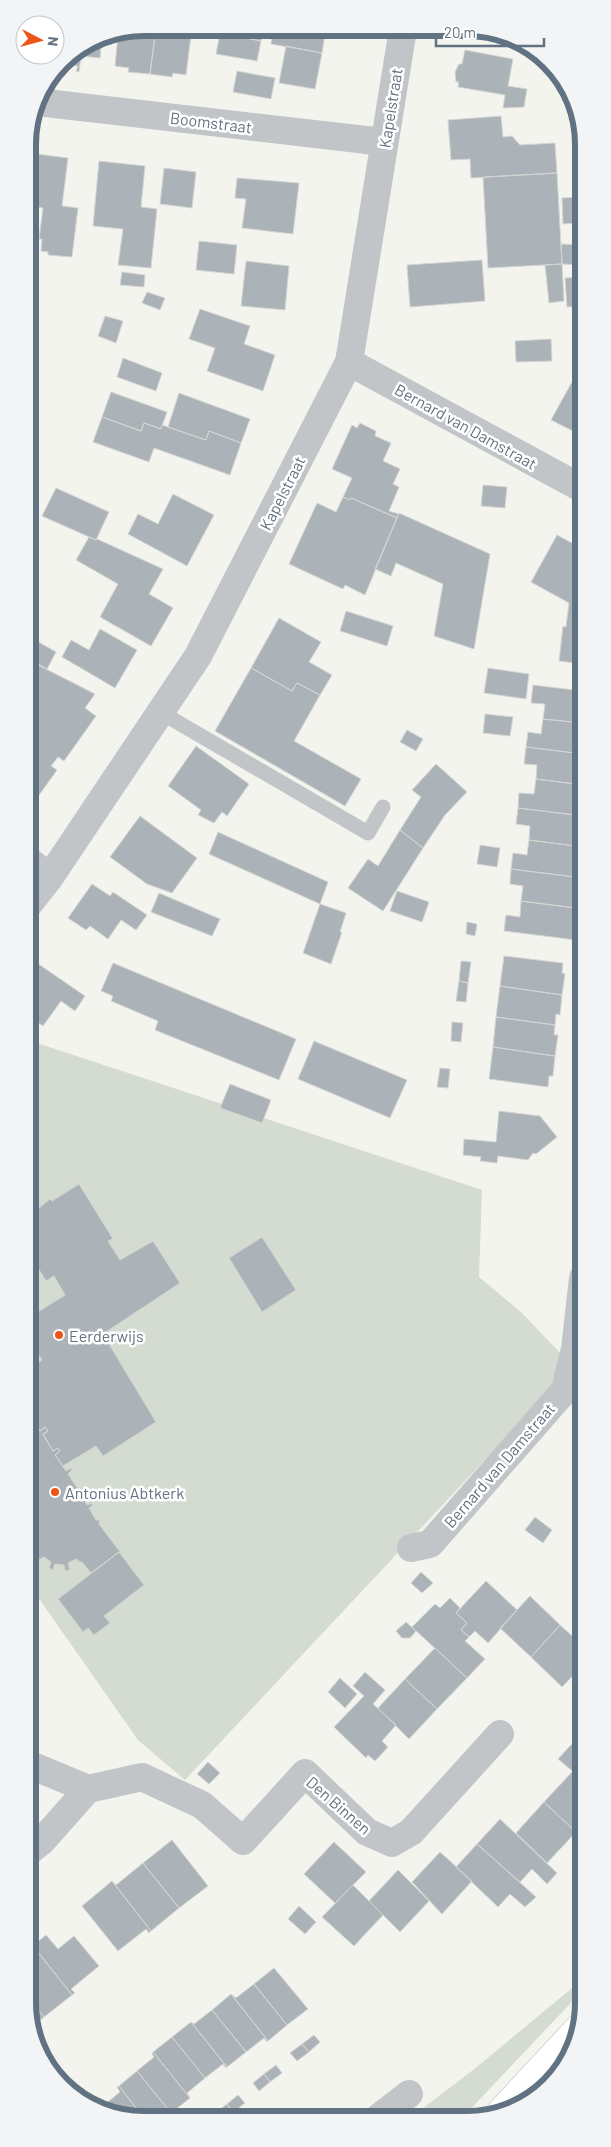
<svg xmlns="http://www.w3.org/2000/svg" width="611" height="2147" font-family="Barlow,sans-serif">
<rect width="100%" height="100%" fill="#f4f4ef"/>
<path fill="#d4dbd0" d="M28,1040L482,1190L479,1277L522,1313L564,1357L556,1384L185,1780L138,1740L28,1583Z
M583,1979V1990L462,2118H410L473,2070Z"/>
<path fill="#abb2b8" stroke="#d5d5d2" d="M144,28H156L150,74L128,72L129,68L115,66L118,35L111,34Z
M156,28H192L186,75L173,73L172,77L150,74Z
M221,28H263L261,41L220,33Z
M273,28L326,29L322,53L271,44Z
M220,33L261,41L257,61L216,54Z
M100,36H102L100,58L81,56L79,72L76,71L78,66L60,64Z
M286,46L322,53L315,89L279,83Z
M465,50L513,59L508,86L527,89L524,107L503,108L505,95L458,87L459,82H456L455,72L459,64H462Z
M237,71L275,78L271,99L233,92Z
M501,116L503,137L512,136L520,145L555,143L557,173L471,178L470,159L451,160L448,120Z
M29,153L68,158L62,206L78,208L72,257L48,255V252L41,251L42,239H39L43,208L28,206Z
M99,161L145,166L141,207L157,209L151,268L118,265L123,229L93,226Z
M164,168L196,172L192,208L160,204Z
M557,173L562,264L488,268L483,177Z
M237,178L299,183L293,234L242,228L246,199L235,198Z
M579,197L580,223L563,224L562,198Z
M199,241L237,245L234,274L196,270Z
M561,244L583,245V265L562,264Z
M482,260L485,301L410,307L407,265Z
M246,261L289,266L285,310L241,306Z
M562,264L564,301L549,303L545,265Z
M122,272L145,275L144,287L120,285Z
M583,277V306L567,307L565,278Z
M147,292L165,298L160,310L142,303Z
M200,309L250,326L244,344L275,355L263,391L207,371L215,348L189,339Z
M105,316L123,321L116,343L98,336Z
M551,339L552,361L516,362L515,341Z
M123,358L162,373L156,391L117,377Z
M583,362V436L551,420Z
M111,392L167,412L161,429L144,423L141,431L102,417Z
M179,393L250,419L241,443L209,431L206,440L168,427Z
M102,417L141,431L144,423L161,429L162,425L206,440L209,431L241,443L230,475L154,448L149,462L93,442Z
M360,423L376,431L375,436L391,443L383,461L400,469L393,484L399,487L389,511L399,514L397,518L351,498L350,500L343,497L352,478L332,469L352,425L357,428Z
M483,485L507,487L505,508L481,506Z
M56,488L109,512L96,540L42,516Z
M173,494L214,515L187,566L128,534L138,514L158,524Z
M343,497L350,500L351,498L397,518L365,595L345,585L343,589L289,564L317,503L336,512Z
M399,513L490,554L474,649L434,636L443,584L396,563L391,576L375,569Z
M557,535L583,549V664L559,661L563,626L566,627L569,603L531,582Z
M89,537L96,540L97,539L163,569L149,594L173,608L151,646L100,617L118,584L76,560Z
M346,611L393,626L387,646L340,631Z
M279,618L321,642L309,662L332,675L320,695L297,683L292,691L251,668Z
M100,629L137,650L115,688L62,657L71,640L89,650Z
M28,636L56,652L47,669L28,658Z
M38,665L95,694L85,708L96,716L64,761L58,757L51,766L57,770L32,805L28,802V679Z
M251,668L292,691L297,683L320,695L294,741L361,779L345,806L215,731Z
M488,668L529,674L526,699L484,693Z
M533,685L583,691V723L543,719L545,704L531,703Z
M485,714L513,717L510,736L483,733Z
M543,719L583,723V754L526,747L528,732L541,734Z
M407,730L423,739L416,751L400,742Z
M196,746L249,784L227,816L222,812L214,823L198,815L201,810L168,786Z
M526,747L583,754V785L536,779L537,765L524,764Z
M436,764L467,792L445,815L423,848L400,830L421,797L412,790Z
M536,779L583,785V816L518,808L519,793L534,794Z
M518,808L583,816V847L529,840L530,826L516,824Z
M140,816L197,858L172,893L147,884L110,857Z
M400,830L423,848L383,911L348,888L368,859L378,866Z
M218,832L328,882L320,904L209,854Z
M529,840L583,847V878L511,869L513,853L527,855Z
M480,845L500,848L497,867L477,864Z
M511,869L583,878V909L521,901L523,886L510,884Z
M92,884L110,896L113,892L147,915L136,930L121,920L108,939L90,926L86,930L68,918Z
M397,891L429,902L422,922L390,911Z
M159,893L220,919L212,936L151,912Z
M521,901L583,909L581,930L577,929L576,940L504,931L506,915L520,917Z
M320,904L346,913L340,932H342L331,964L303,953Z
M467,922L477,924L475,936L466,934Z
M504,956L563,963L562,973L565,974L562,995L500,986Z
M461,961L471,962L468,983L459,981Z
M37,963L85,996L75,1011L61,1001L43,1026L28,1016V975Z
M113,963L296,1039L279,1080L155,1030L158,1021L111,1001L113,996L101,991Z
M459,981L468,983L466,1002L456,1001Z
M500,986L562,995L560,1015L556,1014L555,1025L496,1017Z
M496,1017L555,1025L554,1035H558L555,1056L493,1047Z
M452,1022L463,1023L461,1042L451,1041Z
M314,1041L407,1080L390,1118L298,1079Z
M493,1047L555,1056L553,1076H549L548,1087L489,1079Z
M440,1068L450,1069L448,1088L437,1087Z
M230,1084L271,1100L262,1123L220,1108Z
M499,1111L540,1116L557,1137L536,1154L533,1153L528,1160L498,1156L497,1163L480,1161L481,1157L463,1155L464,1139L496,1142Z
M79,1184L113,1239L108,1241L120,1260L153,1241L180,1283L103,1334L156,1422L103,1456L96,1446L63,1466L55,1455L60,1451L58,1448L53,1451L43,1434L48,1431L45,1427L40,1431L30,1415L36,1411L34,1409L28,1412V1370L42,1360L28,1339V1318L65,1295L54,1276L46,1281L28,1252V1217L50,1199L52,1201Z
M262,1237L296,1290L262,1312L229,1258Z
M34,1409L36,1411L30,1415L40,1431L45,1427L48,1431L43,1434L53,1451L58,1448L60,1451L55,1455L66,1471L71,1468L72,1470L68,1474L78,1489L83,1487L85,1490L80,1493L87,1505L92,1503L93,1505L89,1508L96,1520H100L99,1524L121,1553L119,1552L91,1573L81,1561V1563L76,1559L68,1563L70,1570L65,1571L64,1565L55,1564L53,1570L49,1568L51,1562L44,1557L28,1565V1412Z
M535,1517L552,1530L543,1543L525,1530Z
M119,1552L144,1585L104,1616L110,1623L94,1635L88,1628L83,1632L58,1599Z
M421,1572L433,1583L422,1593L411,1583Z
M486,1581L517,1610L488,1643L475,1631L469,1637L461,1630L467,1623L456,1613Z
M530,1596L560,1625L531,1657L500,1628Z
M450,1598L460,1608L456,1613L467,1623L461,1630L469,1637L465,1641L485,1659L467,1678L412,1627L435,1604L440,1608Z
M406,1622L416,1631L410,1638H402L396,1631Z
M560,1625L583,1646V1665L562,1687L531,1657Z
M435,1648L467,1678L437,1709L405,1679Z
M365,1672L385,1690L373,1704L396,1725L382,1741L388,1747L375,1761L368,1755L366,1758L334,1727L364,1696L353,1686Z
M340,1678L357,1694L345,1708L328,1692Z
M405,1679L437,1709L409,1739L378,1708Z
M583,1732V1780L558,1759Z
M208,1762L220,1773L209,1784L197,1774Z
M573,1771L583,1780V1824L576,1832L544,1802Z
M544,1802L576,1832L547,1863L516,1833Z
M500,1819L557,1873L547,1884L532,1869L520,1882L477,1844Z
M172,1840L208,1886L179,1908L143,1863Z
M334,1842L366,1872L335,1903L304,1874Z
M477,1844L536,1897L525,1907L510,1894L498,1907L456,1867Z
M440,1852L472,1881L442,1914L412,1882Z
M143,1863L179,1908L151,1931L112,1881L116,1885Z
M398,1870L429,1901L400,1932L369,1901Z
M112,1881L151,1931L149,1933L146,1929L118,1951L82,1906Z
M353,1885L383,1915L354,1946L322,1917Z
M299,1906L316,1922L305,1934L288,1919Z
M46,1935L58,1949L74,1936L99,1966L71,1989L75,1993L72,1995L33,1946Z
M33,1946L72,1995L44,2017L29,1998V1956L34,1951L32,1947Z
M274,1968L308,2009L287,2025L254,1984Z
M254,1984L287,2025L268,2041L231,1994L236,1998Z
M231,1994L268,2041L267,2042L264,2038L246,2052L212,2010Z
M29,1998L44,2017L32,2027L29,2019Z
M212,2010L246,2052L227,2067L191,2022L194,2024Z
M191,2022L227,2067L226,2068L223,2064L205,2078L172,2037Z
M314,2035L320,2042L309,2052L302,2044Z
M172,2037L205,2078L187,2093L190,2098L153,2052Z
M302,2044L309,2052L297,2061L290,2053Z
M153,2052L190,2098L171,2113L137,2071L154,2057L152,2054Z
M276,2065L282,2073L270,2082L264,2074Z
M137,2071L171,2113L165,2117H143L119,2086Z
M264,2074L270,2082L259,2091L253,2083Z
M119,2086L143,2117H121L103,2106L120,2092L117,2087Z
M238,2095L245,2103L233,2112L227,2104Z
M227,2104L233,2112L226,2118H217L214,2114Z"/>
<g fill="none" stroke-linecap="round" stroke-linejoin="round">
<defs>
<path id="secondary" d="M500,2113L579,2028"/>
</defs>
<use href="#secondary" stroke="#b3b8bd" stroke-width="29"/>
<path stroke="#c1c5c8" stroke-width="15" d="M160,712L368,833L383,807"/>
<path stroke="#c1c5c8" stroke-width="28" d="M37,102L384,142
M349,362L583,489
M28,860L50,877
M28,905L50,877L198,656L349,362L403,29
M411,1548L430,1544L565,1390L575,1349L583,1278
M28,1764L88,1789L142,1777L202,1805L243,1841L305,1773L367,1832L392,1843L411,1832L500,1734
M28,1852L42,1841L88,1789
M378,2118L409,2094"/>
<use href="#secondary" stroke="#fff" stroke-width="28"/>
</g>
<g fill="#ec5418" stroke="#fff" stroke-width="2">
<circle cx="59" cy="1335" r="5"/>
<circle cx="55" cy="1492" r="5"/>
</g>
<g text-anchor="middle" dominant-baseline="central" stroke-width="5" stroke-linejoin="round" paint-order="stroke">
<g font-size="16" fill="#617282" stroke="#fff">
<text transform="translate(390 108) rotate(-81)">Kapelstraat</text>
<text transform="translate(211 122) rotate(7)">Boomstraat</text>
<text transform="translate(466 426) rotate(29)">Bernard van Damstraat</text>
<text transform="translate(282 493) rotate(-63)">Kapelstraat</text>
<text transform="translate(499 1465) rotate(-49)">Bernard van Damstraat</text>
<text transform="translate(339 1805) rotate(41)">Den Binnen</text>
</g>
<g font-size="16" fill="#617282" stroke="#fff" text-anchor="start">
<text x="69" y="1335">Eerderwijs</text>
<text x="65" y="1492">Antonius Abtkerk</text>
</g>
</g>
<path d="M0 0H611V2147H0ZM144 36H467A108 108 0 0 1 575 144V2003A108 108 0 0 1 467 2111H144A108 108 0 0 1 36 2003V144A108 108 0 0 1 144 36Z" fill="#f2f4f5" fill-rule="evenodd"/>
<path fill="none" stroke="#617282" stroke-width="6" d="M144 36H467A108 108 0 0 1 575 144V2003A108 108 0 0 1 467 2111H144A108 108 0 0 1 36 2003V144A108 108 0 0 1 144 36Z"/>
<g transform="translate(40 40) rotate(96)"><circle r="24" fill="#ffffff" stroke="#c0c7cd"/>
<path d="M0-4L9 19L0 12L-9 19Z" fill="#ec5418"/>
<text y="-8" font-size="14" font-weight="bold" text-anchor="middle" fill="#617282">N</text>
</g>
<path d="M436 38v8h108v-8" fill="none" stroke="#617282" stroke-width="2.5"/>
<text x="444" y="38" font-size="15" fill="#617282" stroke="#ffffff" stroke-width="4" paint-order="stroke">20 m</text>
</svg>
